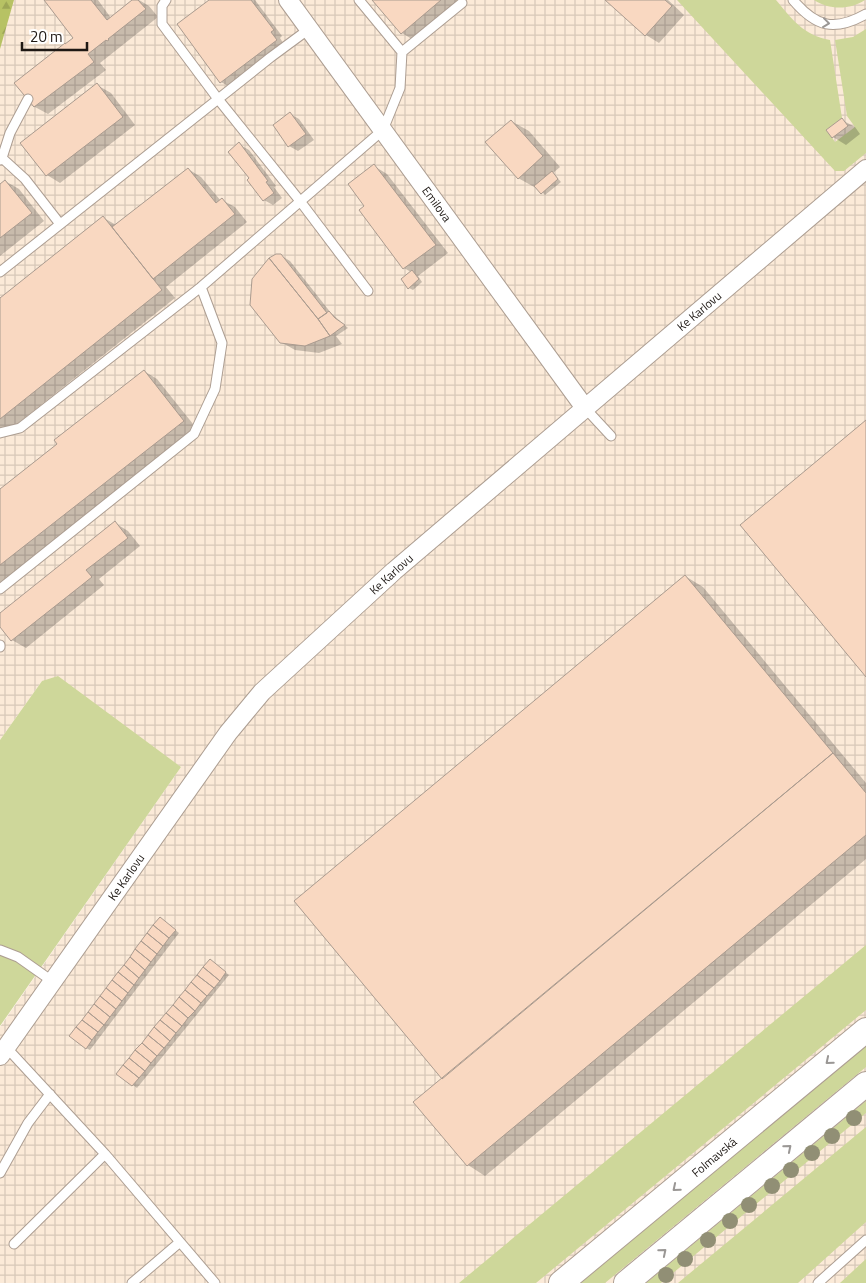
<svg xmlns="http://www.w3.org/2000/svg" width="866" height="1283" font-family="'Titillium Web',sans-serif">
<defs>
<pattern id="industrial-grid" width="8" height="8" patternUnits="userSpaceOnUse" patternTransform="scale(1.25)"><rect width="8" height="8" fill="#fbead8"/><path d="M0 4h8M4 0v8" fill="none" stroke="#d7c8b8"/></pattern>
<pattern id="forest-firs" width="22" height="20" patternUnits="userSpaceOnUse" patternTransform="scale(1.25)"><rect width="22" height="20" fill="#b7c264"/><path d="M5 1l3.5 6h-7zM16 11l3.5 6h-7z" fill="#9da656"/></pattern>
</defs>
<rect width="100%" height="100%" fill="#fef5ed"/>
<path fill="url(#industrial-grid)" d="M0,0H866V1283H0V1027L181,767L42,681L0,740Z"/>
<path fill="#ced79a" d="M677,0H776C791,18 804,36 830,40L842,118L827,130L835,142L855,127L847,116L835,40L853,37L866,29V153L844,171H835Z
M814,0H865C850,10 829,10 814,0Z
M58,676L181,767L0,1026V740L42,681Z
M866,945V1010L536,1283H459Z
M866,1046V1067L605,1283H579Z
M866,1101V1113L661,1283H646Z
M866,1127V1222L798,1283H678Z
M866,1259V1283H840Z"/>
<path fill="url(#forest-firs)" d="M0,0H14L0,49Z"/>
<path fill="#0003" d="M45,0H98L111,18L134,0H139L149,6L158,17L100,63L106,70L48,114L35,107L16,83L75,38Z
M211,0H255L282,36L280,38L285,46L230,87L221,82Z
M373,0H458L460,2L415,41L402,33Z
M607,0H668L684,15L659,43L646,35Z
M97,85L111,93L135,125L60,183L47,175Z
M290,114L299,119L314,140L298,151L289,146Z
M842,120L855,127L860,134L846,145L833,137Z
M511,121L529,131L560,167L553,173L561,182L545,195L537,187L536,188L518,178Z
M240,145L249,150L276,186L274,187L282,198L273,205L264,200Z
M374,166L387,174L448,253L418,276L422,282L413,290L409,288L411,272L404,268L366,206Z
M188,169L201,177L221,201L222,200L235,207L247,222L166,287L175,298L7,432L0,428V300L104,218L116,225Z
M5,181L19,189L44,221L0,256V186Z
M280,255L290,261L331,313L348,328L336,336L342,344L319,353L295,350L281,342Z
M144,371L157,379L197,429L0,583V491L59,444Z
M115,523L128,531L140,546L99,579L104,585L26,648L12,640L0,625V614Z
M685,576L703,587L866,783V859L485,1176L468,1165L443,1079Z
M164,921L179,933L90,1050L86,1048Z
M214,963L229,975L137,1088L133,1085L118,1073Z"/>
<path fill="#f9d8c1" stroke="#aa9b8f" d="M44,0H91L107,20L132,0H138L146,9L108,39L109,40L107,41L106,40L88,54L94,62L34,107L14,83L65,43V44L73,38Z
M209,0H251L274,30L271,32L277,40L220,83L177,24Z
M372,0H441L401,34Z
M605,0H665L672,6L645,36Z
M97,83L123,117L46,176L20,143Z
M290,112L306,134L288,147L273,125Z
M842,118L848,126L832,138L826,130Z
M511,120L543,156L518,179L485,142Z
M239,142L268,181L266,182L274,193L263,201L247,180L249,178L228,152Z
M374,164L436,245L403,269L359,210L364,206L348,184Z
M188,168L216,203L222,198L235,214L153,279L112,227Z
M552,171L558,179L541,194L534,186Z
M5,180L32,213L0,238V184Z
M103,216L162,290L0,419V298Z
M276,254H281L327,313L318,319L269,258Z
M269,258L318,319L330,336L305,346L280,343L250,305L252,279Z
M412,270L419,279L408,289L401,279Z
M329,311L335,318L345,325L330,336L318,319Z
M144,370L184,421L0,565V489L57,444L54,440Z
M866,420V677L740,525Z
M115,521L128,538L86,570L92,577L11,641L0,627V613Z
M685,575L833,753L442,1079L294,901Z
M833,753L866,793V835L467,1166L413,1102Z
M160,917L176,930L169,938L153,925Z
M153,925L169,938L163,946L147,933Z
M147,933L163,946L157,954L141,941Z
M141,941L157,954L151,962L135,949Z
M135,949L151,962L145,970L130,957Z
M130,957L145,970L139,978L124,965Z
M210,959L226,972L220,981L203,967Z
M124,965L139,978L134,985L118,972Z
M203,967L220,981L214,988L197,975Z
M118,972L134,985L128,993L112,980Z
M197,975L214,988L207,996L191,982Z
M112,980L128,993L122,1001L106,988Z
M191,982L207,996L201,1003L185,990Z
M106,988L122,1001L116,1009L100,996Z
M185,990L201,1003L195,1011L179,997Z
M100,996L116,1009L110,1017L94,1004Z
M179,997L195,1011L188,1018L173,1005Z
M94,1004L110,1017L104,1025L88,1012Z
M173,1005L188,1018L182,1026L166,1013Z
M88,1012L104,1025L98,1032L82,1020Z
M166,1013L182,1026L176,1033L160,1020Z
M82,1020L98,1032L92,1040L76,1027Z
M160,1020L176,1033L170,1041L154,1027Z
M76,1027L92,1040L86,1049L69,1036Z
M154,1027L170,1041L164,1048L148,1035Z
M148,1035L164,1048L157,1056L142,1043Z
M142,1043L157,1056L151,1063L135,1050Z
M135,1050L151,1063L145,1071L129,1058Z
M129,1058L145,1071L139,1078L123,1065Z
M123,1065L139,1078L132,1086L116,1074Z"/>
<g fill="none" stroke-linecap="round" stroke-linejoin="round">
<defs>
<path id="service" d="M166,0L162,6V24L218,99L300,201L368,291
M793,0C816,27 834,32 866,14
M402,52L462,3
M2,158L25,179L60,224
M0,160L2,158L10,133L28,99
M0,272L271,57L309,29
M585,408L611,436
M0,433L20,428L201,287L383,130L400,88L402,52L359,0
M0,589L194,434L215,389L222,343L201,287
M0,645V647
M0,950L18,957L52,981
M6,1047L105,1154L215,1283
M0,1173L28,1123L50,1094
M14,1244L105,1154
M132,1283L180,1242
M818,1283L866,1240"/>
<path id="minor" d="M288,0L585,408
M0,1056L228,733L262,692L394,571L866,169"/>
<path id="secondary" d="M561,1283L866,1030
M626,1283L866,1084"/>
</defs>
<use href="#service" stroke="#ad9e92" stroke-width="11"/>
<use href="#minor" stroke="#ad9e92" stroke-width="20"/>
<use href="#secondary" stroke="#ad9e92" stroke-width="26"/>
<use href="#service" stroke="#fff" stroke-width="9"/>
<use href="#minor" stroke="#fff" stroke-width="18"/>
<use href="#secondary" stroke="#fff" stroke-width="24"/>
</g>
<g fill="#918f75">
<circle cx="854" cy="1118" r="8"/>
<circle cx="832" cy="1136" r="8"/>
<circle cx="812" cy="1153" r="8"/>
<circle cx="791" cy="1170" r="8"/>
<circle cx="772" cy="1186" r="8"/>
<circle cx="749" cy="1205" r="8"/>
<circle cx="730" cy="1221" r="8"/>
<circle cx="708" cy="1240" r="8"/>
<circle cx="685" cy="1259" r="8"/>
<circle cx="666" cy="1275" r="8"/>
</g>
<defs><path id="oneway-chevron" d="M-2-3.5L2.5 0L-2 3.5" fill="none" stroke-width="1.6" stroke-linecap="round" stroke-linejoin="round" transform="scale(1.25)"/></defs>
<g stroke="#9a9795">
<use href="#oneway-chevron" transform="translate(826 23) rotate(7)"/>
<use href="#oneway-chevron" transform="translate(829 1061) rotate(140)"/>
<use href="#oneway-chevron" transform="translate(788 1148) rotate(-40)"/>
<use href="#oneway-chevron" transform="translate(676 1188) rotate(140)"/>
<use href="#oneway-chevron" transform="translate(663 1252) rotate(-40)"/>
</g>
<g text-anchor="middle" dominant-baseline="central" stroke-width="4.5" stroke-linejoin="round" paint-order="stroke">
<g font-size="12" fill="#1e1814" stroke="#fff">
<text transform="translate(437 204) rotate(54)">Emilova</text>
<text transform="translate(699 311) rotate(-40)">Ke Karlovu</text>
<text transform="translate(391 574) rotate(-42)">Ke Karlovu</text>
<text transform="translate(126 877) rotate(-55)">Ke Karlovu</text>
<text transform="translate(714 1157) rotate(-40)">Folmavská</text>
</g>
</g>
<path d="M22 42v8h65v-8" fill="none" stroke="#1e1814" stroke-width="2.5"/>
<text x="30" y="42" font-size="15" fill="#1e1814" stroke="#ffffff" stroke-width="4" paint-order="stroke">20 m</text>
</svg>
